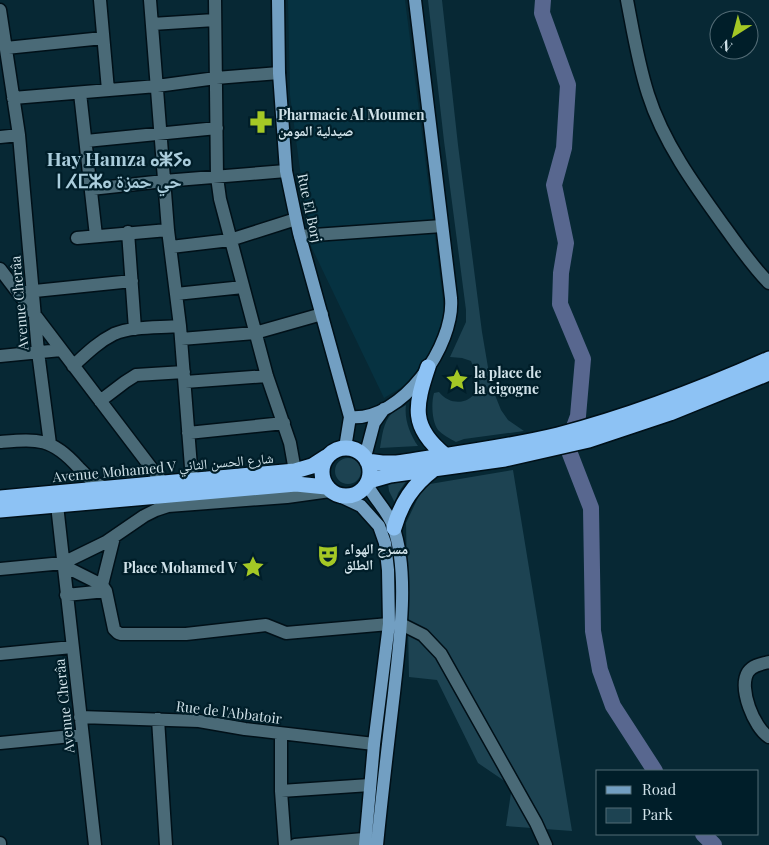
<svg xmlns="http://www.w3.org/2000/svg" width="769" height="845" font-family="'Playfair Display','Noto Naskh Arabic','Noto Sans Tifinagh',serif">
<rect width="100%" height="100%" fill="#072834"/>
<path fill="#063241" d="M288,0H405L445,316L443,327L432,350L407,384L384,398L310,244L290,95Z"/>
<path fill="#1d4352" d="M428,0H442L458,145L482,332L491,385L501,410L508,420L524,431L464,439L456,442C449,438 443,435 438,430C432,422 431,403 434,393L439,392C452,409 479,403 478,380C478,373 473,367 471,361L462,358L450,357L466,322V310L444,141Z
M406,405C404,419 410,435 418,446L380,448C382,437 383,422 392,413C395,410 402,408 406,405Z
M335 471a13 13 0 1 1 26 0a13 13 0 1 1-26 0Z
M513,470L572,831L506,826L512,786L478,763L437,680L409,677L406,523L424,485Z
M407,480L398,493L395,503L389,491L388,483Z"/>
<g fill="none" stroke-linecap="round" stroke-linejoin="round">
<path stroke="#58678f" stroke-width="16" d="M543,0L542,13L568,85L564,148L554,185L566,243L561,273L560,304L583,359L578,416L567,446L591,508L593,631L600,670L613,706L655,771
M703,834L714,845"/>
<defs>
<path id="minor" d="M100,0L108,90
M150,0L168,230L180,326L192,480
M215,0L217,177L220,199L267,376L290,443L295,471
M627,0C633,31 638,63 648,94C663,142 695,186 724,226C738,245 752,266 769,283
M0,10L19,135L38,352L50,444
M152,24L215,20
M6,48L103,38
M80,93L96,236
M13,98L157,86L216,78L279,73
M0,137L19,135
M86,141L217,128
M91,189L164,181L286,171
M128,232L135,329
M300,236L442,226
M77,238L168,230
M171,247L230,240L296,219
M0,269L162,482
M25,292L132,281
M176,294L243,287
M181,339L255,333L322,314
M0,356L61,350
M73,366C86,354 98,342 114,334C133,326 159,328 180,326
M185,382L267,376
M100,401L125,382L136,375L184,372
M188,433L284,423
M0,442C37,439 51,437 78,467C87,476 94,484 106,488
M57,505L95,845
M64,566L102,585L106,591L114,629L118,633L121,634H186L266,625L286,633L389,624
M0,569L63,563L106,542L144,516L156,510L168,506L287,497L330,491
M102,585L114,537
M66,595L106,591
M401,624L423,635L441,654L536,823L546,845
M0,654L72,647
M769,662C761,664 753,665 748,672C738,688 754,728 769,737
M80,717L199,721L245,729L374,744
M158,719L166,845
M281,734V791L285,845
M0,743L82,735
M281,791L370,785
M0,843V845
M295,845L375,838"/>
<path id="major" d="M278,0L279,73L286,171L299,233L350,417L345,448
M350,417C402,422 455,345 451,298L415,0
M365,457L374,423L384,409
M367,484C374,499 388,511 393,526C410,573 399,645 394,693C388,744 382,794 377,845
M342,497L361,506L379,526L385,543L388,570L389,624L374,744L365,845"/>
<path id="highway" d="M428,367C415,406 410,427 445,455
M322 472a24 24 0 1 1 48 0a24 24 0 1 1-48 0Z
M367,461L382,463H397C451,454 505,448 558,435C631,416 701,389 769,359
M369,481L390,475L505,459L589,440L670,413L769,373
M0,498L295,471L312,466L326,457
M0,510L296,484L326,487
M394,528C401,503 413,485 434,469"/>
</defs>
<use href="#minor" stroke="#001018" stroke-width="15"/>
<use href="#major" stroke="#001018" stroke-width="15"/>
<use href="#highway" stroke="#001018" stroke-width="18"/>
<use href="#minor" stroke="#4a6a77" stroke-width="12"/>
<use href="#major" stroke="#729fc2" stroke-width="12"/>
<use href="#highway" stroke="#8dc2f4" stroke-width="15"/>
</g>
<defs>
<symbol id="pharmacy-bare" viewBox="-9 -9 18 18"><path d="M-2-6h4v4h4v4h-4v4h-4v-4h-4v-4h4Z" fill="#a4c825" stroke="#001e29" stroke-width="2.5" paint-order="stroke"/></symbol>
<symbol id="sight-bare" viewBox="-9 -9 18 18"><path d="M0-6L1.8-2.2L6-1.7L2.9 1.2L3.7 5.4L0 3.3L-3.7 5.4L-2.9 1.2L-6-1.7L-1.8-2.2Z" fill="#a4c825" stroke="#001e29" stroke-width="2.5" paint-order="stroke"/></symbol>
<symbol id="theatre-bare" viewBox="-9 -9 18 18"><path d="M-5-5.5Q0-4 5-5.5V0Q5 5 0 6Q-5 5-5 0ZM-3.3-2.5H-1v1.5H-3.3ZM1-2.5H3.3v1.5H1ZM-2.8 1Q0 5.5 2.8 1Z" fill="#a4c825" stroke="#001e29" stroke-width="2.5" paint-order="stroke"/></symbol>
</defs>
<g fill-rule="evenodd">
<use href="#pharmacy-bare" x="245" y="106" width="32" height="32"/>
<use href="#sight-bare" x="441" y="364" width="32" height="32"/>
<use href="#theatre-bare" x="312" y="540" width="32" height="32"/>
<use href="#sight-bare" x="237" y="551" width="32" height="32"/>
</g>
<g text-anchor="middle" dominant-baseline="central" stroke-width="4.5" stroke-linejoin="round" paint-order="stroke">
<g font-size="14" font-weight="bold" fill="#d0e2e9" stroke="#001e29" text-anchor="start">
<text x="278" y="114">Pharmacie Al Moumen<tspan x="278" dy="16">صيدلية المومن</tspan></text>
<text x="474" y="372">la place de<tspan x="474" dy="16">la cigogne</tspan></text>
<text x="344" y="548">مسرح الهواء<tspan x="344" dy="16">الطلق</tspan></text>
<text x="237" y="567" text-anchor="end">Place Mohamed V</text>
</g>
<g font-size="14" fill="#d0e2e9" stroke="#001e29">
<text transform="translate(310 208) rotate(78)">Rue El Borj</text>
<text transform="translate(19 303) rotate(-95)">Avenue Cherâa</text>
<text transform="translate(163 467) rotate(-5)">Avenue Mohamed V شارع الحسن الثاني</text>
<text transform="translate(64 706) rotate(-96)">Avenue Cherâa</text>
<text transform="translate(229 712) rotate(7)">Rue de l'Abbatoir</text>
</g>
<g font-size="19" font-weight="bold" fill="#aacddc" stroke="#001e29">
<text x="119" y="158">Hay Hamza ⴰⵥⵢⴰ<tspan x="119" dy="22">ⵏ ⵃⵎⵣⴰ حي حمزة</tspan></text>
</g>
</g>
<rect x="596" y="770" width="162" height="65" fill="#001e29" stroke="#536c76"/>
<rect x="606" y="786" width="25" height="8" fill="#729fc2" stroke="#536c76"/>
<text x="642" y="795" font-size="15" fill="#d0e2e9">Road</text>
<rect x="606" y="808" width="25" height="15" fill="#1d4352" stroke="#536c76"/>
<text x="642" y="820" font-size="15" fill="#d0e2e9">Park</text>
<g transform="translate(734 35) rotate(216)"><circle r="24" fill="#001e29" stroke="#536c76"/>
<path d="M0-4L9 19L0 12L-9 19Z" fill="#a4c825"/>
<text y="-8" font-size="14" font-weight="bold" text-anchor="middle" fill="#d0e2e9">N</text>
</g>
</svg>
